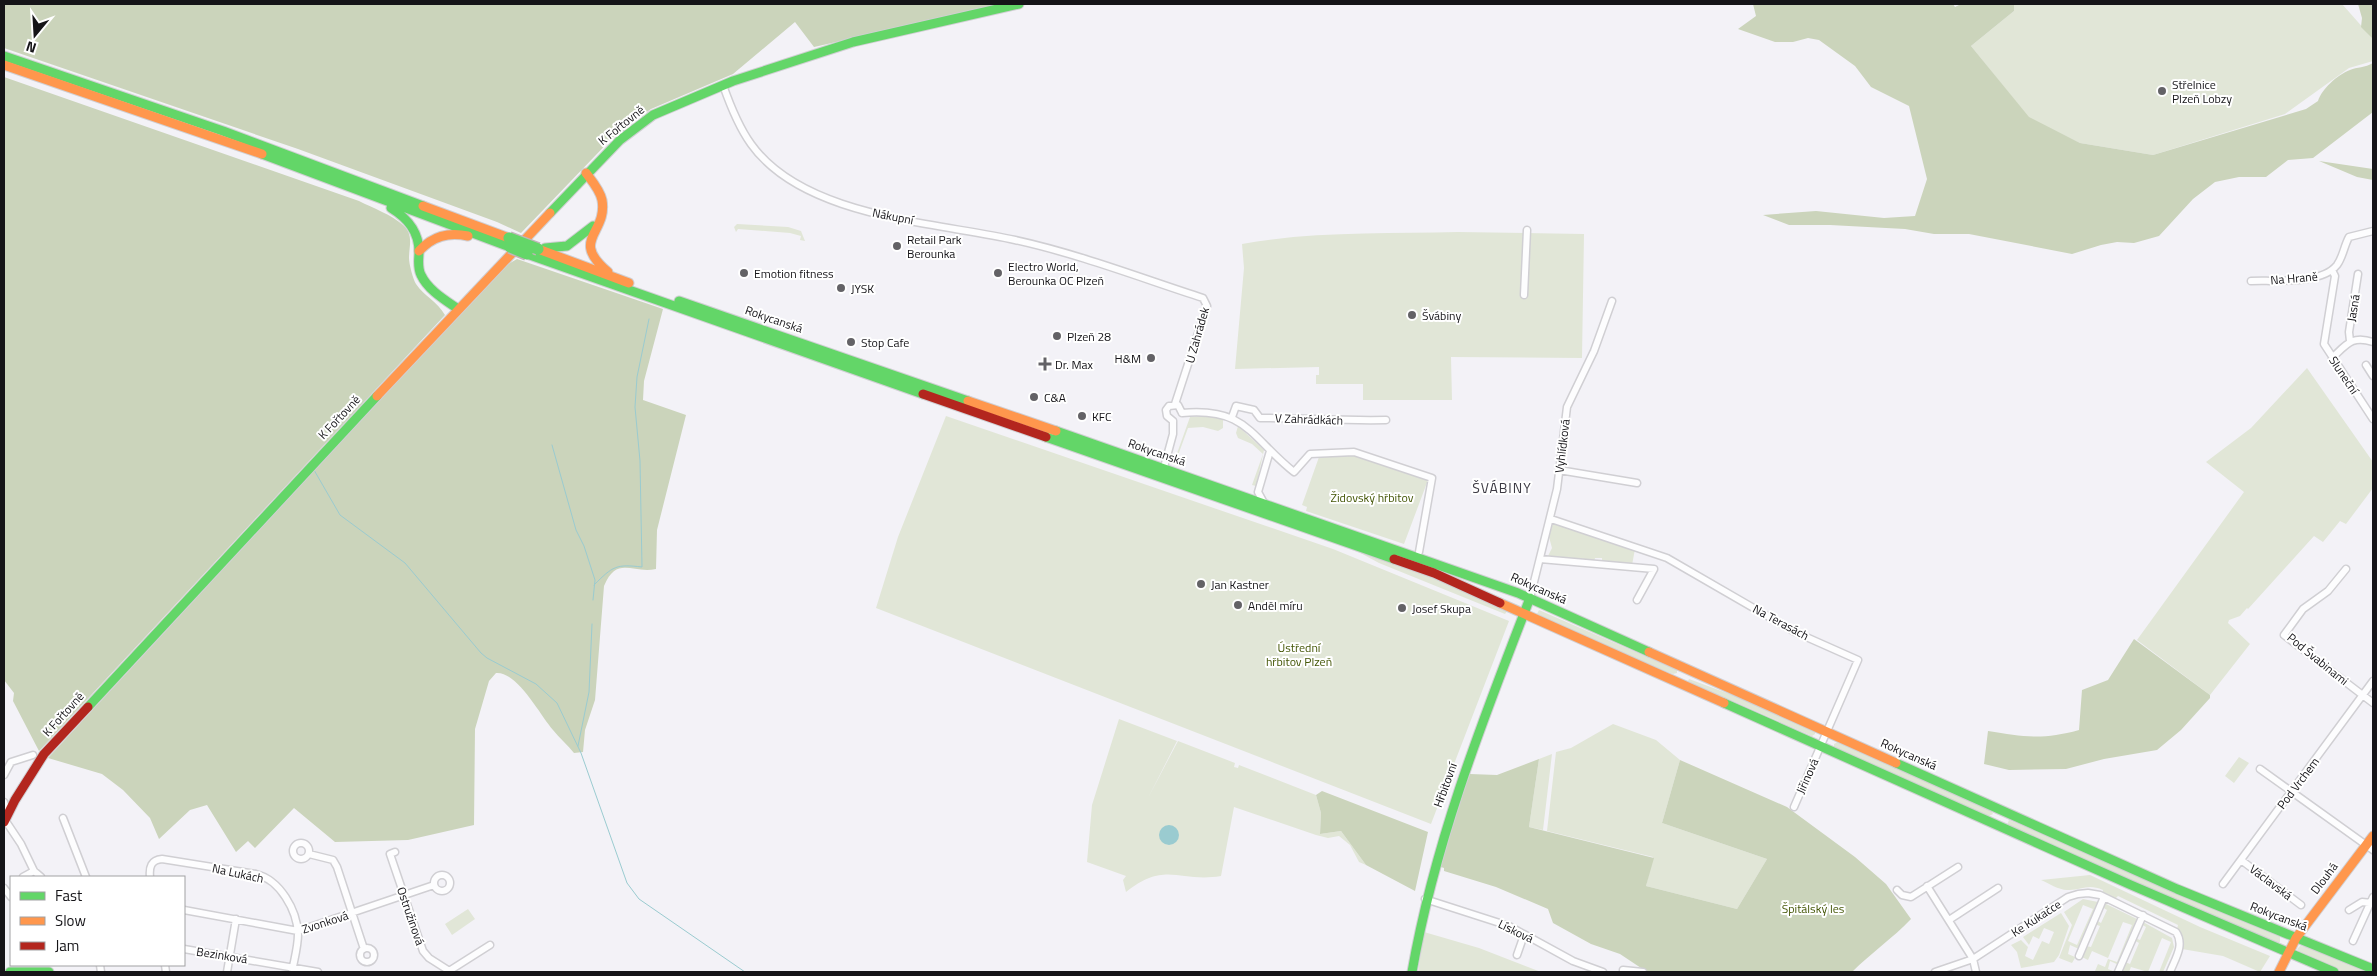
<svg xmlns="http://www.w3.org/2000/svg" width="2377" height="976" font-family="'Titillium Web',sans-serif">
<rect width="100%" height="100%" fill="#f3f2f7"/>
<path fill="#e1e6d7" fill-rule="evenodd" d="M2014,4H2342L2373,39V61L2349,68L2285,114L2153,155L2080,143L2029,118L1971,46L2014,11Z
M737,224L788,227L801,231L805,241L800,240L801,236L790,233L738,229L736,232L734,227Z
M1458,232L1584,234L1582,358L1451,357L1452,400H1363V384H1316V375H1319V367L1235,369L1244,268L1242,244C1312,231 1387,234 1458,232Z
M2307,368L2373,462V488L2346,524L2340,521L2323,542L2314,536L2248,609L2247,608L2240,616L2229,620L2228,623L2250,644L2210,695L2137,640L2244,492L2206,462L2251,428Z
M1212,415L1223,419V428L1218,431L1203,427L1188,428L1177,458L1184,466L1177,464L1175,459L1190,417Z
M946,416L1333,549L1509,621L1431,824L876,608L898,537Z
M1238,426L1264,450L1256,486L1252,485L1263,454L1252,444L1238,438L1236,433Z
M1357,455L1428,480L1404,544L1306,511L1307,507L1302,505L1319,457Z
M1553,523L1635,549L1632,565L1602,563V558H1595L1594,562L1552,559L1548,556L1552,548L1549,537Z
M1353,549L1386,558L1508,610L1505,614L1379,563Z
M1539,610L1677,670V673L1673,674L1619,652L1537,614Z
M1689,679L1743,699L1815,732V734L1812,736L1733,701L1702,689L1688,681Z
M1119,719L1177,741L1148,798L1178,741L1235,763L1234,767L1238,768L1239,765L1316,795L1321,813L1320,834L1341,831L1366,865L1359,862L1350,845L1339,836L1328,838L1316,835L1234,807L1221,876C1179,883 1166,860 1126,892L1123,880L1126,876L1087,862L1092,805Z
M1613,724L1656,740L1680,760L1662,823L1767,859L1737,909L1646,886L1653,857L1547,831L1556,752L1571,748Z
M1838,742L1991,810L1993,814L1989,816L1834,748V744Z
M1552,754L1543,830L1529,827L1539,759Z
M2239,757L2249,763L2234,783L2225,776Z
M2009,820L2280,936V942L2278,943L2114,874L2007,825Z
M2090,875L2200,927L2270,956L2260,972L2223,956L2182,949L2183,941L2177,929L2178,925L2118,896L2115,899L2102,894L2103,890C2087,883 2081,891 2067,890C2059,890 2048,883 2041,880Z
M2083,899L2098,902V905L2079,949L2070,945L2068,954L2075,957L2078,953L2072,963L2059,958L2072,925L2064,912ZM2083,905L2093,909L2077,945L2068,941Z
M2104,903L2137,919L2119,965L2110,961L2108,969L2115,972L2095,971L2098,964L2105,967L2108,959L2117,962L2132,925L2123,922L2108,958L2092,951L2088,960L2082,957L2086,946L2091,947L2100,926L2094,924L2096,920L2101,923L2107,910L2102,907Z
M468,909L475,919L452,935L445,924Z
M2061,913L2069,926L2059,955L2054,962L2021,968L2017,952L2011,945L2021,940L2028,947L2025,956L2033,960L2042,941L2049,944L2054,932L2044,928L2039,939L2033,936L2029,945L2023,937Z
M2143,922L2172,938L2174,947L2163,972H2159L2171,942L2162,938L2148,972L2131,967L2129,972H2122L2125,962L2130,964L2139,943L2134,940L2135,938L2140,940L2146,927L2141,924Z
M1424,932L1479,948L1541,972H1418Z
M2300,946L2307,947L2369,972H2342L2301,955L2297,949Z"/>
<path fill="#cbd4bb" d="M4,4H1005L814,47L795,22L733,74L651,109L619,131L521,233L497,222L298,149L4,48Z
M1753,4H1953L1955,7L1961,4H2014V11L1971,46L2029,117L2080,143L2153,155L2306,109L2318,101C2322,89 2337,75 2350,70C2357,67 2365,68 2373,63V112L2313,158L2288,160L2266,177H2239L2215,182L2193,199L2159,236L2134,243L2117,242L2101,245L2072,254L1969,234H1934L1905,229L1830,225H1789L1763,215L1816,211L1884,218L1915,216L1927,179L1909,106L1871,87L1855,66L1819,40L1808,38L1793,42H1775L1738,29L1756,16Z
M2358,4H2373V39L2361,27L2362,18Z
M4,77L359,201C373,208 392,215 403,225C414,235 409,246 409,258C409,264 413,279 416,284C424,296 437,301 445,315L39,751L13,701L14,693L4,680Z
M2319,161L2373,169V180L2357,177Z
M517,259L663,309L644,381L643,400L686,415L657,530L656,569C632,574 617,555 604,586L595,700L585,730L583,752L574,753C568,745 559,738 553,730C540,715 517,671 496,673L489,681L475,729L474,825L408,840L335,842L294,808L255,848L248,841L236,852L207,805L190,810L159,839L150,818L123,790L102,774L48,758L449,325L505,266Z
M2134,639L2210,695V698L2181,730L2157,750L2104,759L2066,769L2009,770L1984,764L1988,731C2024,737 2043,740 2079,730L2082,690L2108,680Z
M1539,759L1529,827L1654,858L1646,886L1737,909L1767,859L1662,823L1680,760L1787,807L1855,857L1886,884L1911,919C1893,938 1871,953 1852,972H1647L1620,954L1591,944L1553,923L1548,909L1496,887L1444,871V868L1438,866L1447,832L1470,774L1497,775Z
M1322,791L1428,832L1415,891L1366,865L1341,831L1320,834L1321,813L1316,795Z"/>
<path fill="#9acbd0" d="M1159 835a10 10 0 1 1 20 0a10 10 0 1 1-20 0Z"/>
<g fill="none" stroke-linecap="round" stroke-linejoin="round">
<path stroke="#9acbd0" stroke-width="1" d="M552,445L576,530L584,546L595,580L593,600
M314,470L340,515L405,563L481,653L487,658L536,684L557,703L581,753L627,883L639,899L745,972
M594,585C613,566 616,564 642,567L640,461L635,407L637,377L649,319
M578,746L589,692L592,624"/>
<defs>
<path id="street" d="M723,85C730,105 738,126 751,144C803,217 933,222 1015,240C1079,254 1141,278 1203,298L1207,306L1175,404
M2332,270L2335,276L2324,344L2373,419
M2251,281C2274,280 2321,285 2337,265C2343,257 2344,246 2349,237L2373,231
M1524,295L1527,230
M2350,341L2349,332L2358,274
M2332,358C2347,344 2352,335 2373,342
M2366,365L2373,376
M1182,413C1247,407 1251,438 1294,472L1310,454L1354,452L1432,478L1419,552
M1232,417L1236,406L1254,410L1260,418C1302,418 1344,421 1386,420
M1173,421L1167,416L1166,410L1169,406L1178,405L1182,413
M1559,470L1637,483
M1163,471L1173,434V421
M1264,503L1258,492L1270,451
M1551,519L1667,558L1795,632L1858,660L1794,807
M1540,559L1654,569L1637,600
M2346,569L2328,591L2303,609L2284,635L2373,703
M1530,598L1557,489L1567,407L1594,351L1612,301
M2260,769L2373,850
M4,775L11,762L33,755
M4,802L8,814
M63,818L86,877
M5,820L21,844L34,871L23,877
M293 851a8 8 0 1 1 16 0a8 8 0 1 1-16 0Z
M395,852L390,854L423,951L429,958L451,972
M309,854L333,860L337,867L364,949
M2241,860L2301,905
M34,871L41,877
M434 883a8 8 0 1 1 16 0a8 8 0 1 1-16 0Z
M150,877C149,867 151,860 162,859L256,874C280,880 297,910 298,934C298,947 294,960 292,972
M2223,884L2373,681
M1927,886L1973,959L1976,972
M4,888L11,897
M1897,890L1902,895L1911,897L1958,867
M1425,899L1509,926L1573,961L1603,972
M184,910L298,931L434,885
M2349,910L2362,902L2372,903
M1949,920L1998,888
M2353,941L2373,897
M360 955a7 7 0 1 1 14 0a7 7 0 1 1-14 0Z
M184,949L318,972
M1517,955L1524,935
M2079,956L2104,897
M100,965L101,972
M165,965L166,972
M449,971L490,945
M227,972L236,919
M1623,972V970L1643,972
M1935,972L1973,959L2068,897L2078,894L2088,893L2100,895L2176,932C2185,945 2175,959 2170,972
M2118,972L2143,915"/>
<path id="fast" d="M4,56L223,131L423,206
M262,154L510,247
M391,208C407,218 419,231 419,252C419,259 417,267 421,275C428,290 445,300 458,309
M550,213L620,140L653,115L733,81L853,42L1019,4
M545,248L567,246L593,226
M527,254L923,394
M679,301L968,401
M1056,431L1518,593L1649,652
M1046,437L1394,559
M1724,703L2131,885L2334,972
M88,707L377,396
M1896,763L2177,889L2373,969
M10,972H49
M1412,972C1435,841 1482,722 1530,598"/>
<path id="slow" d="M4,65L262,154
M586,173C592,181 600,190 602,200C608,234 569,239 608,272
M423,206L509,238
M538,249L629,283
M419,251C433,236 448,232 468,236
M377,396L550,213
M968,401L1056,431
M1500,603L1724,703
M1649,652L1896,763
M2279,972L2296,938L2373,836"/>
<path id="jam" d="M923,394L1046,437
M1394,559L1434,573L1500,603
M4,822L15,800L44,754L88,707"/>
</defs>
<use href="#street" stroke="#d0cfd3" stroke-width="9"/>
<use href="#fast" stroke="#d0cfd3" stroke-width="11"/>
<use href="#slow" stroke="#d0cfd3" stroke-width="11"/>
<use href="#jam" stroke="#d0cfd3" stroke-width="11"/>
<use href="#street" stroke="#fdfdfe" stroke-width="6"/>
<use href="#fast" stroke="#63d668" stroke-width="9"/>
<use href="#slow" stroke="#ff974d" stroke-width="9"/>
<use href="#jam" stroke="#b3261e" stroke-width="9"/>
<defs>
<path id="fast-bridge" d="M509,238L538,249
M510,247L527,254"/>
</defs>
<use href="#fast-bridge" stroke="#c0b5b7" stroke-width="14" stroke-linecap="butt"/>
<use href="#fast-bridge" stroke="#63d668" stroke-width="11"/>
</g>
<g fill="#636266" stroke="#fff" stroke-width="2">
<circle cx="2162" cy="91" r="5"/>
<circle cx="897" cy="246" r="5"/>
<circle cx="744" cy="273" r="5"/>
<circle cx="998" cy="273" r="5"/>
<circle cx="841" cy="288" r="5"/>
<circle cx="1412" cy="315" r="5"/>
<circle cx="1057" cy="336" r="5"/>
<circle cx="851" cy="342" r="5"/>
<circle cx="1151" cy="358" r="5"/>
<path d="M1042.5 356.5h5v5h5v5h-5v5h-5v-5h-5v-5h5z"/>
<circle cx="1034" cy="397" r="5"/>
<circle cx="1082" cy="416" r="5"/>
<circle cx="1201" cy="584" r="5"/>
<circle cx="1238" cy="605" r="5"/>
<circle cx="1402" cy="608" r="5"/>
</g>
<g text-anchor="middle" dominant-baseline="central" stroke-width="4" stroke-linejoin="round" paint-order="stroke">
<g font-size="12" fill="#151418" stroke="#fff" text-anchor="start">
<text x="2172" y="84">Střelnice<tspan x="2172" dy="14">Plzeň Lobzy</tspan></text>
<text x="907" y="239">Retail Park<tspan x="907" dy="14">Berounka</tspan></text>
<text x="1008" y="266">Electro World,<tspan x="1008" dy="14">Berounka OC Plzeň</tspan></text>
<text x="754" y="273">Emotion fitness</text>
<text x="851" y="288">JYSK</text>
<text x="1422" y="315">Švábiny</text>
<text x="1067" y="336">Plzeň 28</text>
<text x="861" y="342">Stop Cafe</text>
<text x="1141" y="358" text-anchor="end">H&amp;M</text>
<text x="1055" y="364">Dr. Max</text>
<text x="1044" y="397">C&amp;A</text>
<text x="1092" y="416">KFC</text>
<text x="1211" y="584">Jan Kastner</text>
<text x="1248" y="605">Anděl míru</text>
<text x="1412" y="608">Josef Skupa</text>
</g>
<g font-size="12" fill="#151418" stroke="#fff">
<text transform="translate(621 125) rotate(-39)">K Fořtovně</text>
<text transform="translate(893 216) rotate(11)">Nákupní</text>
<text transform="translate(2294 278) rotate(-5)">Na Hraně</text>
<text transform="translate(2353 308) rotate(-81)">Jasná</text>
<text transform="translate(774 319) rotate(19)">Rokycanská</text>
<text transform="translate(1197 335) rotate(-74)">U Zahrádek</text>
<text transform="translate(2344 375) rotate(56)">Sluneční</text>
<text transform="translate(339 417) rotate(-47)">K Fořtovně</text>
<text transform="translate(1309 419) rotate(2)">V Zahrádkách</text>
<text transform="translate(1562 446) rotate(-83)">Vyhlídková</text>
<text transform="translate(1157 452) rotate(19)">Rokycanská</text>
<text transform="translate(1539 588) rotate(24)">Rokycanská</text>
<text transform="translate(1781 622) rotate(28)">Na Terasách</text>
<text transform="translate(2318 659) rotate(39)">Pod Švabinami</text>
<text transform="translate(63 714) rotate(-48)">K Fořtovně</text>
<text transform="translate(1909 754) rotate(24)">Rokycanská</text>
<text transform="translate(1807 776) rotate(-66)">Jiřinová</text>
<text transform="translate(2298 783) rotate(-53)">Pod Vrchem</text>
<text transform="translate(1445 785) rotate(-70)">Hřbitovní</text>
<text transform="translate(238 873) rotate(12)">Na Lukách</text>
<text transform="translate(2324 878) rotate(-53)">Dlouhá</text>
<text transform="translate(2271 882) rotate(37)">Václavská</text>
<text transform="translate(411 916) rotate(71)">Ostružinová</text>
<text transform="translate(2279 916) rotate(21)">Rokycanská</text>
<text transform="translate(2036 918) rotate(-33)">Ke Kukačce</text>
<text transform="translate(325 922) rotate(-18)">Zvonková</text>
<text transform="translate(1516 931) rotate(26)">Lísková</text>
<text transform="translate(222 955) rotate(9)">Bezinková</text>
</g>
<g font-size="12" fill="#445606" stroke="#fff">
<text x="1372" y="497">Židovský hřbitov</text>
<text x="1299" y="647">Ústřední<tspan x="1299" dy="14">hřbitov Plzeň</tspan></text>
<text x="1813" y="908">Špitálský les</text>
</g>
<g font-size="14" letter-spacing="1" fill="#3d3b44" stroke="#fff">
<text x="1502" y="487">ŠVÁBINY</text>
</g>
</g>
<rect width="2377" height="976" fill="none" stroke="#151418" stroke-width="10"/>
<rect x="10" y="876" width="175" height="90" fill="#ffffff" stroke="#a1a1a3"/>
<rect x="20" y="892" width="25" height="8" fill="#63d668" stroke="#a1a1a3"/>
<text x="55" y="901" font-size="15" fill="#151418">Fast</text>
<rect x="20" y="917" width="25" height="8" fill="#ff974d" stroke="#a1a1a3"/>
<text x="55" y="926" font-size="15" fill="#151418">Slow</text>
<rect x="20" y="942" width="25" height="8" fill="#b3261e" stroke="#a1a1a3"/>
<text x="55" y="951" font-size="15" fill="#151418">Jam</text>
<g transform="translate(35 35) rotate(198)" stroke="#ffffff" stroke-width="4" paint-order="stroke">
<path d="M0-4L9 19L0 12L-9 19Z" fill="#151418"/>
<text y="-8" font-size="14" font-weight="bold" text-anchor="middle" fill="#151418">N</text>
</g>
</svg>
